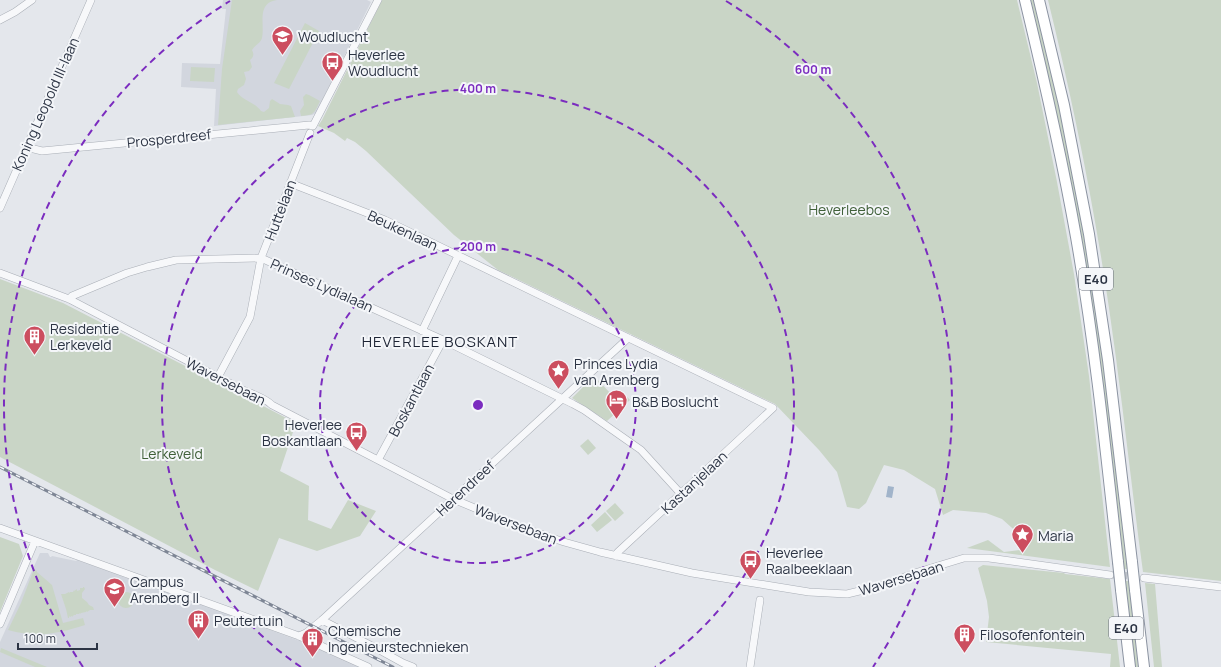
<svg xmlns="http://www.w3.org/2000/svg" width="1221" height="667" font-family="Manrope,sans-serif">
<rect width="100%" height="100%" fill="#e4e7ec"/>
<path fill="#d2d6de" d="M223,0H367L371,2L316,113L312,115L214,126L216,89L181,87L182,63L220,64L226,9H222Z
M40,553H48L50,557H51L52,556L76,561L77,560L117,574L126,578H128L170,593L300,641L308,639L368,667H0V642Z"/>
<path fill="#c9d5c6" d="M232,0H277C256,3 265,25 262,38C260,44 255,45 252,50C254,54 254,57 250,60L252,67L249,71L244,72L246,79L244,85L238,89L237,92C243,101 255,102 261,111L264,112L269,108L270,101L272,99L280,104L288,105L291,106L295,117L218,125L222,69Z
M382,0H1017L1037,83L1057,182L1074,274L1089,376L1110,567L967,548L988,540L1004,552L1020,550V535L1002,519L986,513L953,510L943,515L935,489L904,470L884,465L866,503L859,509L847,507L837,472L819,450L775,404L498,270L454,235L366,151L355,142L347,138L345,141L334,133L318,126L322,120Z
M1031,0H1035C1053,78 1071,157 1084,236C1103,347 1115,458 1128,569H1124L1111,449L1081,236L1055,107Z
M1048,0H1221V581L1143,572C1131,484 1122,396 1109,308C1094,205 1073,102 1048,0Z
M305,23L319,31L289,89L274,83Z
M191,67L215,68L214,82L190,81Z
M306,94L309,95L320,101C314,114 314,115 301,116L300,111L304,105L303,97Z
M0,279L63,303L296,423L280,471L309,486L308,520L331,529L348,500L376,511L360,536L317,551L279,538L258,591L215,570L0,457Z
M594,376L613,396L621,390L630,400L607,421L572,398Z
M588,439L596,448L588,455L580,446Z
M615,503L624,513L615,521L606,511Z
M605,512L612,520L597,532L591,525Z
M0,537L19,544L23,556L0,612Z
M983,565L1064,573L1065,574L1110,579L1120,667H1110L1111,654L986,642L989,617L987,601L978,568Z
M34,569L37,571V572L52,585L63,623L83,618L85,625C57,634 37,638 8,630L21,603Z
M1125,581H1129L1138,667H1135Z
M1145,583L1155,584L1162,667H1154Z
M83,587H84L85,589L82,593V598L87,602L89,605L93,607L94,610H90L87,612L86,611V612L81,613L80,614L79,613V614H76V615H74L72,617V616L70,617L69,616V618H68L66,609L61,594H65L69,592L70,593V592H73L74,590V591L77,589V591L80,590V588H83Z
M118 600a8 8 0 1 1 16 0a8 8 0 1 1-16 0Z
M1,648L47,667H35L0,652Z"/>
<path fill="#a1b4ca" d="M888,486L894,487L892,498L886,497Z"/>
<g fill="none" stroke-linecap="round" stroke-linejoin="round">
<path stroke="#bfc3ca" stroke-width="7" stroke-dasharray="7 3.5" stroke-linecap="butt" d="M1110,575H1122L1144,578"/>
<defs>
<path id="minor" d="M0,20L15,12L32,0
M26,147L42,151L299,126L309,125L313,126L378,0
M290,183L385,220L773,408L618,552L616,556
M0,208L91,0
M0,273L69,299L241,389C251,394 264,397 272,405L453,499L518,526L564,542L600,552L692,573L809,592L847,594L880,586L918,572L964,558H989L1110,575
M69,299L72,296L127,273L147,267L176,260L261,258L443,340L573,404L584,410L641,450L681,494
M422,331L458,256
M218,377L250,317L261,258L310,133
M378,460L443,340
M0,528L299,636L368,667
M1144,578L1221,587
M322,620L374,647L403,663L413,667
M0,624L35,541
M299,636L306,633L322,620L624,342L628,338
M750,667L760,600"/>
<path id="highway" d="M1025,0C1044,79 1062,158 1076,237C1095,345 1106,453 1118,562
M1039,0L1064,105L1089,234L1108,360L1132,562
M1121,590L1130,667
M1135,590L1144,667"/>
</defs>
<use href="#minor" stroke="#a9aeb6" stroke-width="8"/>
<use href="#highway" stroke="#8c94a2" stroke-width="12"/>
<use href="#minor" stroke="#f7f8fa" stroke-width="7"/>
<use href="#highway" stroke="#fff" stroke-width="10"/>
<defs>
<path id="rail" d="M0,467L393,667"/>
</defs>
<use href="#rail" stroke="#7e8695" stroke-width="3"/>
<use href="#rail" stroke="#f4f6f9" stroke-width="1.5" stroke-dasharray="4.5" stroke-linecap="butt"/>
<defs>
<path id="highway-bridge" d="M1118,562L1121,590
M1132,562L1135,590"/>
</defs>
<use href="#highway-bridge" stroke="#8c94a2" stroke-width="12" stroke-linecap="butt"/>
<use href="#highway-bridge" stroke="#fff" stroke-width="10"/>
</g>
<g fill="none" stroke="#7b2cbf" stroke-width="2" stroke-dasharray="7 5">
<circle cx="478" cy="405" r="158"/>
<path d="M301 667A316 316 0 1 1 655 667"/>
<path d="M83 667A474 474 0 0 1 230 1M726 1A474 474 0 0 1 873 667"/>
</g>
<defs>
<symbol id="school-pin" viewBox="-11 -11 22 30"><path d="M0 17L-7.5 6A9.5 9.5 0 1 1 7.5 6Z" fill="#cc4e5f" stroke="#f4f6f9"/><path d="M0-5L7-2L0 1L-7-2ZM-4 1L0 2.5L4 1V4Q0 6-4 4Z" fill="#fff"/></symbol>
<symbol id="bus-pin" viewBox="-11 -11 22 30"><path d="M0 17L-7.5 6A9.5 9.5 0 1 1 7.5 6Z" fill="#cc4e5f" stroke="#f4f6f9"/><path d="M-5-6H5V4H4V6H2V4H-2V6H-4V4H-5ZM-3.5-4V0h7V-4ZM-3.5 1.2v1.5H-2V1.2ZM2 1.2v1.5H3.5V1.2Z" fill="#fff"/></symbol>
<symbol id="building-pin" viewBox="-11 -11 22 30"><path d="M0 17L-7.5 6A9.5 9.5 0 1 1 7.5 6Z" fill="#cc4e5f" stroke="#f4f6f9"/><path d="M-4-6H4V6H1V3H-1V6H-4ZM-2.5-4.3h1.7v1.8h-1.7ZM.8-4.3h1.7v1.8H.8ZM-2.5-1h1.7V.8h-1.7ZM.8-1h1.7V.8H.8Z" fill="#fff"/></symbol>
<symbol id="sight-pin" viewBox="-11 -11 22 30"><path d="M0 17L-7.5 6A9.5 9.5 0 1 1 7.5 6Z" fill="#cc4e5f" stroke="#f4f6f9"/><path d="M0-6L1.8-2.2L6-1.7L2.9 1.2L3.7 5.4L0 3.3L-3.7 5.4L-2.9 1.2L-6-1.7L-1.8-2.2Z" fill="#fff"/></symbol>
<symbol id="hotel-pin" viewBox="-11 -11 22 30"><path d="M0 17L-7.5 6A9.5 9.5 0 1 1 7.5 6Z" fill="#cc4e5f" stroke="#f4f6f9"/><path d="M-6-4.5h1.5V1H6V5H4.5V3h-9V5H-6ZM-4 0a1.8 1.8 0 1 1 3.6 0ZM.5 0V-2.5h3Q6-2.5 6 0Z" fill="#fff"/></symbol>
<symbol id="university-pin" viewBox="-11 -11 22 30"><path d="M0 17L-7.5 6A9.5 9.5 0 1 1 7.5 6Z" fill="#cc4e5f" stroke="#f4f6f9"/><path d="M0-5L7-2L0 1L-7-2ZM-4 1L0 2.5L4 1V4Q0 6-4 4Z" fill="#fff"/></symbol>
</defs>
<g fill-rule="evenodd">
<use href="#school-pin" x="270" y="24" width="25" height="34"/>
<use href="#bus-pin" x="320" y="50" width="25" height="34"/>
<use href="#building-pin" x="22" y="324" width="25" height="34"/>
<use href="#sight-pin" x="546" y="358" width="25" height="34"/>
<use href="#hotel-pin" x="604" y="388" width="25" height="34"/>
<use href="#bus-pin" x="344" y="420" width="25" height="34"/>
<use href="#sight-pin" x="1010" y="522" width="25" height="34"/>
<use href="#bus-pin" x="738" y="548" width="25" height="34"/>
<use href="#university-pin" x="102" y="576" width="25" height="34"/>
<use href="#building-pin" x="186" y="608" width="25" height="34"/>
<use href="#building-pin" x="952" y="622" width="25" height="34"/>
<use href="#building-pin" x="300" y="626" width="25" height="34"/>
</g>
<g text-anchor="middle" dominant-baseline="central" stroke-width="4" stroke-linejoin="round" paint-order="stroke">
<g fill="#f4f6f9" stroke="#686e7a" stroke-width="1">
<rect x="1079" y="268" width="34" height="22" rx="3"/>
<rect x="1109" y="617" width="34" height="22" rx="3"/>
</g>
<g font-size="13" font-weight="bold" fill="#2c3444">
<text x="1096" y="279">E40</text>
<text x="1126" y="628">E40</text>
</g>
<g font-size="14" fill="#2c3444" stroke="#f4f6f9" text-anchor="start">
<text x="298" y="36">Woudlucht</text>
<text x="348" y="54">Heverlee<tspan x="348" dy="16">Woudlucht</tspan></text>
<text x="50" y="328">Residentie<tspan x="50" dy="16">Lerkeveld</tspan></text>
<text x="574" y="363">Princes Lydia<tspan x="574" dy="16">van Arenberg</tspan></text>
<text x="632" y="401">B&amp;B Boslucht</text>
<text x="342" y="424" text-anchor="end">Heverlee<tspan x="342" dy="16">Boskantlaan</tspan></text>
<text x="1038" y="535">Maria</text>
<text x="766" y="552">Heverlee<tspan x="766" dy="16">Raalbeeklaan</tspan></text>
<text x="130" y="581">Campus<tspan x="130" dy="16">Arenberg II</tspan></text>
<text x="214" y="620">Peutertuin</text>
<text x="328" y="630">Chemische<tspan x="328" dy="16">Ingenieurstechnieken</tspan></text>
<text x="980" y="634">Filosofenfontein</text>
</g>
<g font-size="14" fill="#2c3444" stroke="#f4f6f9">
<text transform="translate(45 104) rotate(-66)">Koning Leopold III-laan</text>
<text transform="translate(169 138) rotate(-6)">Prosperdreef</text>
<text transform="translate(280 210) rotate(-69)">Huttelaan</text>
<text transform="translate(403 230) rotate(25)">Beukenlaan</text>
<text transform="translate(322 285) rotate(24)">Prinses Lydialaan</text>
<text transform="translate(226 381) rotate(27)">Waversebaan</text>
<text transform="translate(411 400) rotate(-62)">Boskantlaan</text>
<text transform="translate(694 482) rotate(-43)">Kastanjelaan</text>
<text transform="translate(465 488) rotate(-43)">Herendreef</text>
<text transform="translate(516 524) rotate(21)">Waversebaan</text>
<text transform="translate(901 578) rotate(-17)">Waversebaan</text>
</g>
<g font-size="14" fill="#406039" stroke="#f4f6f9">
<text x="849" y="209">Heverleebos</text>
<text x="172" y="453">Lerkeveld</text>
</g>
<g font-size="15" letter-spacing="1" fill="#1e2535" stroke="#f4f6f9">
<text x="440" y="341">HEVERLEE BOSKANT</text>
</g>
</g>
<circle cx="478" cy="405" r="6" fill="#7b2cbf" stroke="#f4f6f9" stroke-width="2"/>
<g font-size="12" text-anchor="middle" font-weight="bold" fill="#7b2cbf" stroke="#f4f6f9" stroke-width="4" stroke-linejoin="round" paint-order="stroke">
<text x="813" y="74">600 m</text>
<text x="478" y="93">400 m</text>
<text x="478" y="251">200 m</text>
</g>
<path d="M18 643v6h79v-6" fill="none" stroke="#2c3444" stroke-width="2"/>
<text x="24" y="643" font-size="12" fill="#2c3444" stroke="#f4f6f9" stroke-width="3" paint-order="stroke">100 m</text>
</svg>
